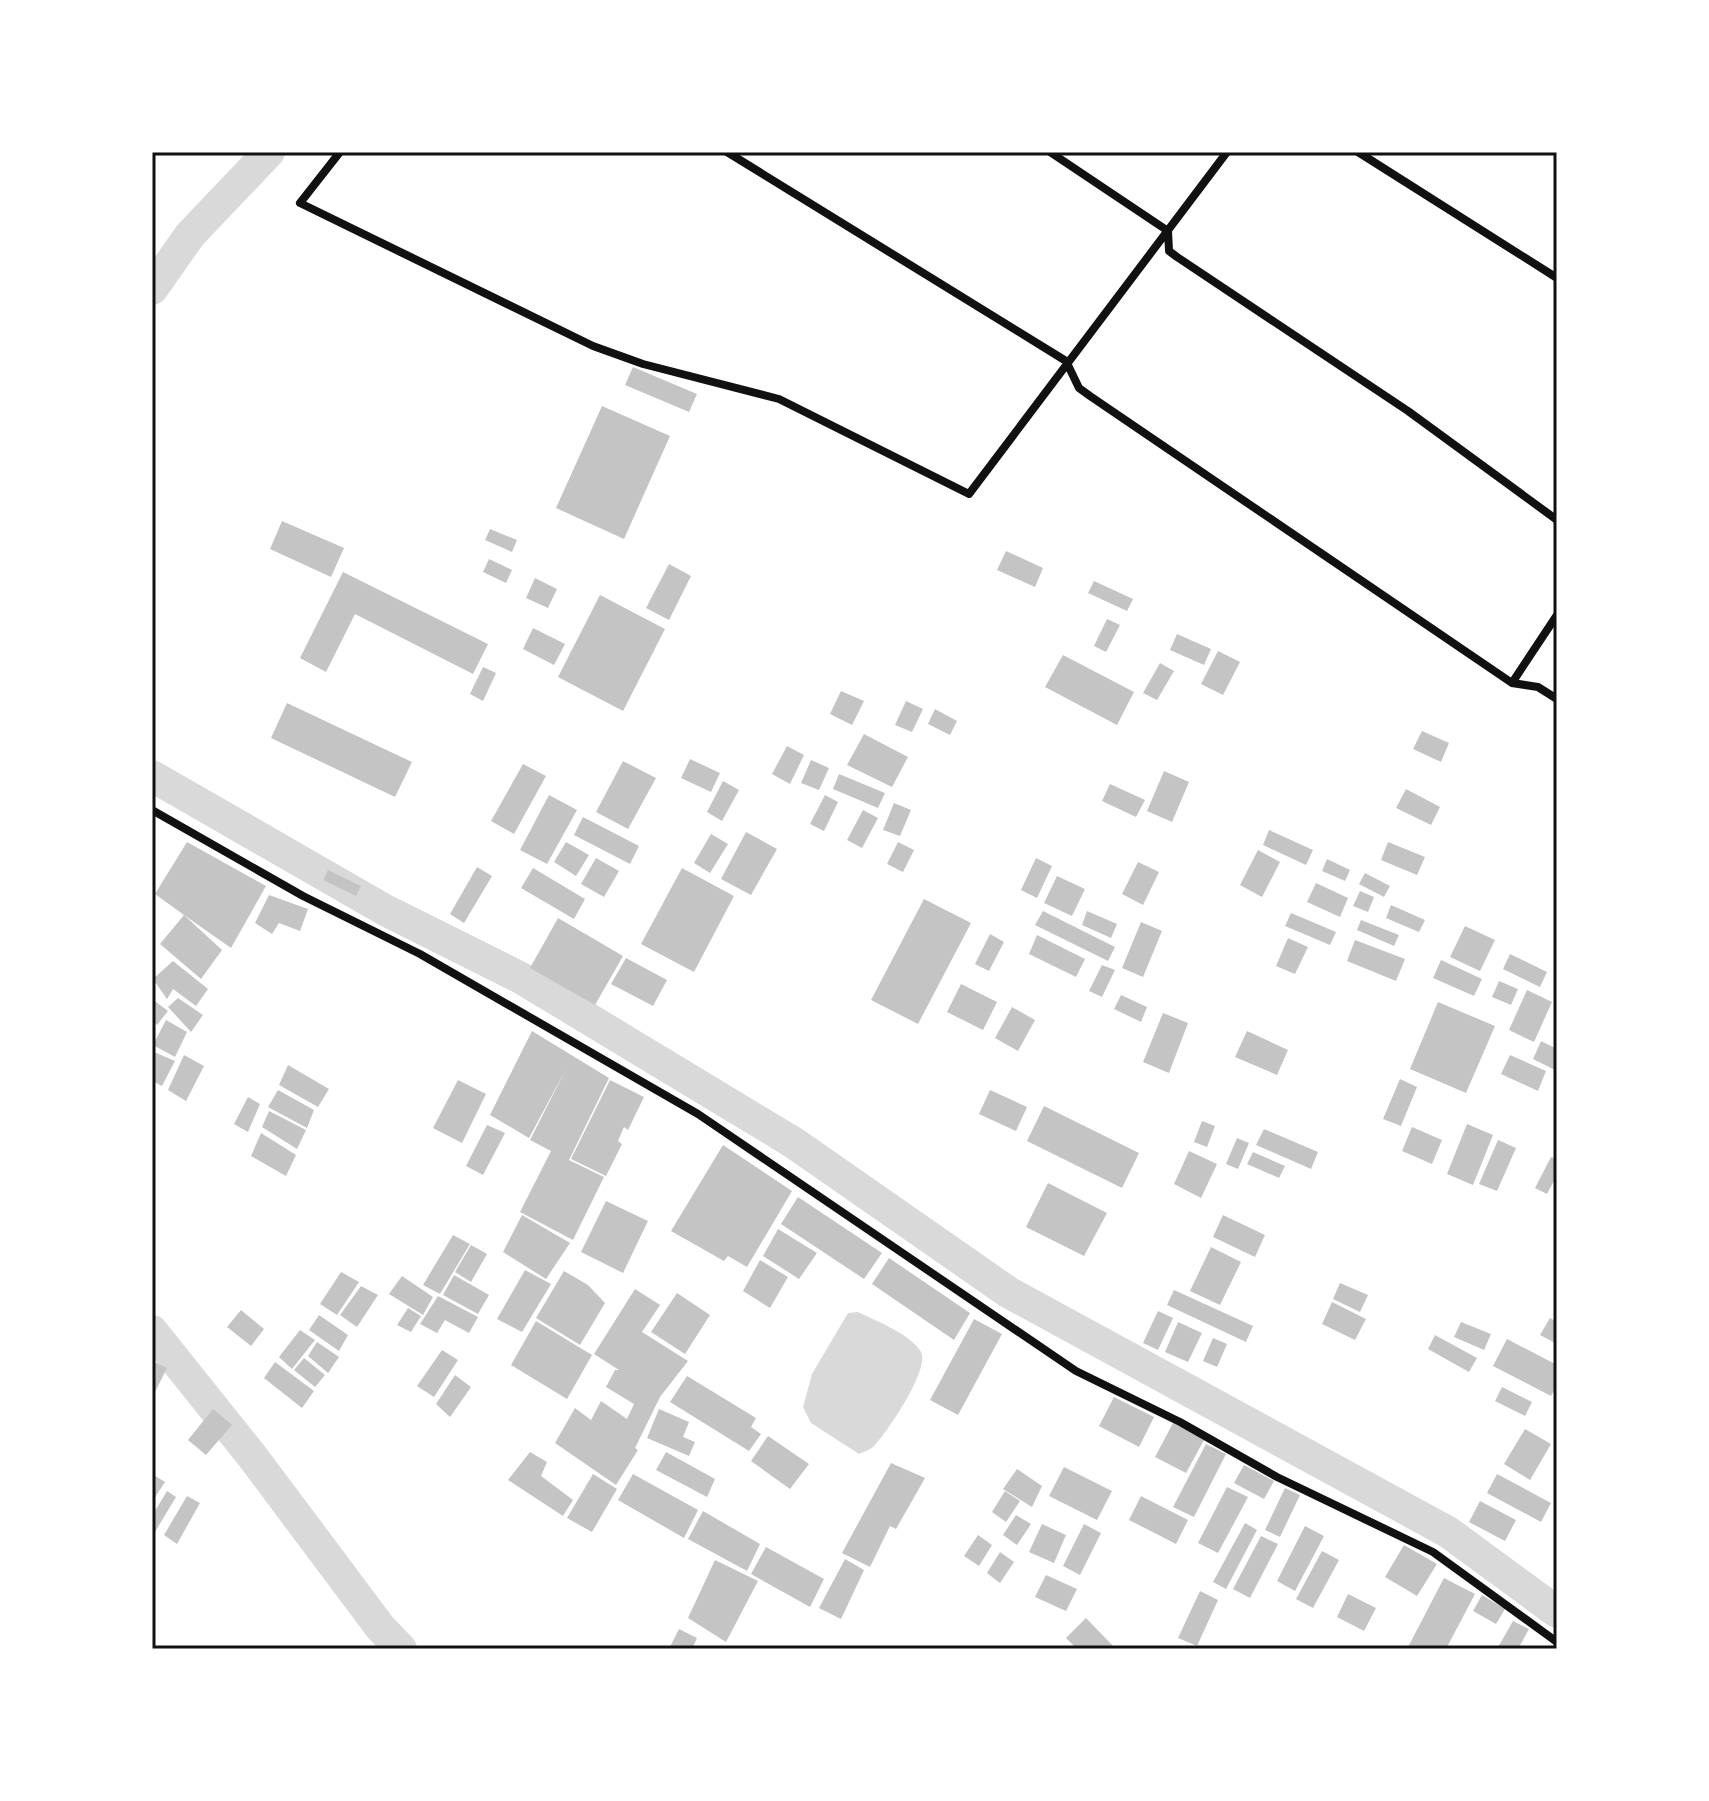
<svg xmlns="http://www.w3.org/2000/svg" width="1709" height="1801" font-family="Georgia,serif">
<rect width="100%" height="100%" fill="#fff"/>
<path fill="#d9d9d9" d="M858,1312C876,1321 911,1334 921,1352C930,1369 888,1431 875,1445C871,1450 865,1451 859,1454L811,1423L803,1407L812,1374L848,1313Z"/>
<g fill="none" stroke-linecap="round" stroke-linejoin="round">
<path stroke="#d9d9d9" stroke-width="32" d="M152,289L190,235L269,152
M152,776L385,910L521,978L794,1143L1008,1292L1448,1532L1557,1612
M152,1331L252,1456L380,1627L401,1649"/>
</g>
<path fill="#c4c4c4" d="M633,367L697,394L689,412L625,385Z
M602,406L670,436L624,539L556,508Z
M282,521L344,548L331,577L270,549Z
M490,529L517,540L512,552L485,540Z
M1006,551L1043,568L1035,587L997,570Z
M489,559L512,570L506,583L483,572Z
M669,564L691,576L669,620L646,608Z
M343,572L488,644L473,674L355,614L326,672L300,658Z
M535,578L557,589L548,608L526,598Z
M1094,581L1133,599L1127,611L1088,593Z
M600,595L665,629L623,711L558,677Z
M1107,619L1120,625L1106,652L1094,646Z
M533,628L565,644L554,665L523,649Z
M1177,634L1211,649L1204,665L1170,650Z
M1218,651L1240,662L1223,695L1201,684Z
M1063,655L1134,692L1117,725L1045,687Z
M1160,663L1174,671L1157,700L1143,693Z
M483,667L496,673L483,701L470,694Z
M841,691L864,701L852,725L830,714Z
M906,701L923,709L912,732L895,725Z
M287,703L412,762L395,797L271,738Z
M935,709L957,721L950,735L928,724Z
M1422,731L1449,743L1441,762L1413,749Z
M864,734L908,757L892,787L847,765Z
M787,746L804,755L790,784L772,774Z
M690,759L720,773L711,792L681,778Z
M811,760L829,768L819,790L801,783Z
M623,761L656,778L628,829L596,812Z
M523,764L546,776L514,834L491,821Z
M1164,771L1189,782L1172,822L1147,811Z
M839,774L885,793L878,808L833,789Z
M723,781L739,790L722,821L707,812Z
M1110,784L1145,800L1136,817L1102,801Z
M1406,789L1440,807L1431,825L1396,808Z
M549,795L577,810L547,864L520,850Z
M825,795L838,802L824,831L810,824Z
M894,803L911,810L900,836L883,830Z
M863,810L878,818L862,848L847,840Z
M583,817L639,846L630,864L574,835Z
M1269,830L1313,850L1306,865L1263,845Z
M746,832L777,849L751,895L721,879Z
M711,834L728,844L710,873L694,863Z
M187,842L266,886L231,948L184,915L222,950L201,979L160,944L184,915L155,894Z
M566,842L589,855L576,876L554,862Z
M898,842L914,850L903,872L887,864Z
M1388,842L1425,857L1417,875L1381,860Z
M1258,850L1280,862L1262,897L1240,885Z
M596,858L619,871L604,897L581,884Z
M1036,858L1052,866L1037,898L1021,890Z
M1327,859L1350,870L1345,881L1322,871Z
M1138,862L1159,872L1143,905L1122,894Z
M477,867L492,876L464,923L450,914Z
M533,868L585,899L574,919L521,888Z
M682,868L734,896L694,972L641,944Z
M328,870L361,886L356,896L323,880Z
M1365,873L1390,886L1384,897L1359,884Z
M1057,876L1085,889L1072,916L1044,903Z
M1316,883L1348,898L1340,917L1307,902Z
M1360,891L1374,897L1368,912L1353,906Z
M269,895L308,909L300,931L279,923L272,934L255,923Z
M924,899L971,923L918,1024L871,1000Z
M1391,905L1425,920L1419,932L1386,918Z
M1043,911L1115,947L1108,961L1035,925Z
M1087,911L1117,924L1111,938L1082,925Z
M1291,913L1336,932L1330,945L1285,926Z
M558,918L623,956L595,1005L530,968Z
M1361,920L1399,935L1394,946L1357,930Z
M1141,922L1162,931L1143,977L1122,968Z
M1465,926L1495,940L1480,971L1450,957Z
M990,934L1004,942L989,971L975,964Z
M1037,935L1085,959L1076,977L1029,954Z
M1288,938L1308,947L1295,974L1276,966Z
M1355,940L1405,959L1396,981L1347,961Z
M1510,954L1547,972L1540,987L1503,969Z
M626,958L667,980L653,1006L611,984Z
M1441,960L1482,979L1474,996L1433,978Z
M173,961L208,989L196,1006L173,989L167,999L153,979Z
M1102,965L1115,970L1102,997L1089,991Z
M1499,981L1518,989L1511,1005L1492,997Z
M961,984L997,1002L983,1030L947,1012Z
M1527,990L1552,1002L1534,1042L1509,1030Z
M1121,995L1147,1007L1141,1022L1114,1009Z
M178,998L203,1015L191,1032L168,1007Z
M152,999L168,1011L157,1025L152,1020Z
M1438,1002L1495,1026L1466,1093L1410,1069Z
M1012,1007L1035,1020L1018,1051L995,1038Z
M1163,1013L1188,1023L1169,1073L1143,1062Z
M166,1020L187,1032L175,1057L153,1045Z
M532,1031L609,1078L569,1160L604,1177L573,1240L520,1212L551,1151L530,1140L566,1069L529,1138L490,1115Z
M1247,1031L1288,1050L1277,1075L1235,1057Z
M1541,1041L1557,1049V1071L1533,1059Z
M154,1052L175,1061L162,1086L152,1081Z
M184,1055L204,1066L186,1101L168,1090Z
M1510,1055L1546,1071L1538,1091L1501,1074Z
M288,1065L329,1089L318,1107L279,1085Z
M1400,1079L1417,1087L1401,1126L1383,1119Z
M458,1080L486,1094L462,1143L433,1128Z
M610,1080L644,1097L628,1130L624,1127L618,1141L622,1144L606,1176L571,1159Z
M278,1090L314,1110L307,1128L268,1107Z
M990,1090L1027,1107L1016,1131L979,1114Z
M248,1097L260,1104L248,1132L234,1124Z
M1044,1106L1139,1153L1122,1188L1027,1141Z
M269,1111L306,1130L297,1149L262,1127Z
M1202,1121L1215,1126L1207,1147L1194,1142Z
M1467,1124L1493,1135L1473,1185L1447,1174Z
M487,1125L505,1133L483,1175L466,1166Z
M1412,1127L1442,1140L1432,1164L1402,1151Z
M1264,1129L1318,1152L1311,1169L1256,1145Z
M261,1133L296,1155L286,1176L251,1156Z
M1237,1138L1249,1143L1238,1169L1226,1164Z
M1498,1140L1516,1148L1497,1191L1479,1184Z
M723,1145L792,1191L747,1267L728,1256L724,1261L671,1231Z
M1189,1151L1217,1164L1201,1198L1174,1184Z
M1253,1152L1285,1166L1279,1178L1247,1164Z
M1551,1157L1557,1159V1175L1547,1194L1535,1188Z
M1048,1183L1107,1213L1084,1256L1026,1227Z
M798,1197L882,1253L864,1279L781,1224Z
M606,1201L648,1221L623,1273L581,1252Z
M522,1215L570,1243L546,1279L503,1252Z
M1223,1215L1265,1235L1255,1257L1213,1237Z
M778,1229L817,1253L799,1279L763,1256Z
M453,1235L470,1244L440,1294L423,1285Z
M471,1245L487,1254L471,1282L455,1272Z
M1211,1247L1241,1262L1220,1305L1190,1291Z
M889,1258L970,1313L954,1340L872,1284Z
M760,1260L788,1277L770,1308L743,1291Z
M525,1270L551,1284L522,1332L497,1319Z
M564,1271L588,1285L605,1303L580,1345L536,1318Z
M341,1272L359,1282L337,1315L320,1304Z
M454,1275L489,1295L478,1314L443,1295Z
M402,1276L433,1297L423,1315L389,1294Z
M1340,1283L1368,1295L1360,1312L1333,1299Z
M361,1286L378,1295L357,1327L340,1315Z
M635,1289L660,1305L642,1332L688,1361L660,1397L635,1448L638,1450L616,1485L555,1443L575,1408L591,1420L601,1401L627,1419L634,1404L606,1387L615,1370H619L594,1354Z
M1174,1290L1253,1326L1246,1342L1167,1305Z
M677,1293L710,1315L685,1354L651,1332Z
M438,1296L478,1317L469,1333L445,1320L437,1333L420,1324Z
M1332,1302L1366,1319L1355,1340L1322,1324Z
M408,1308L421,1316L411,1332L397,1325Z
M241,1310L264,1329L251,1346L227,1327Z
M1158,1311L1173,1318L1158,1350L1143,1343Z
M319,1315L348,1335L339,1351L309,1330Z
M1550,1318L1557,1322V1344L1540,1335Z
M974,1319L1002,1334L958,1415L930,1400Z
M536,1321L592,1355L567,1399L511,1365Z
M1178,1322L1202,1333L1188,1362L1165,1352Z
M1461,1322L1491,1334L1484,1350L1454,1337Z
M300,1330L315,1340L292,1369L279,1357Z
M1435,1335L1477,1358L1469,1372L1428,1349Z
M1213,1338L1227,1344L1217,1367L1203,1361Z
M1507,1339L1557,1365V1385L1551,1396L1493,1366Z
M317,1342L339,1357L328,1373L308,1356Z
M442,1350L458,1360L434,1397L417,1386Z
M304,1358L325,1375L315,1387L294,1370Z
M152,1361L167,1368L152,1398Z
M275,1362L314,1391L302,1408L264,1378Z
M455,1375L471,1387L450,1417L436,1404Z
M687,1376L756,1418L751,1427L761,1434L749,1451L670,1402Z
M1502,1387L1532,1402L1525,1416L1495,1401Z
M1114,1397L1154,1417L1139,1447L1099,1426Z
M213,1409L232,1425L206,1455L188,1440Z
M659,1409L689,1422L683,1437L695,1442L689,1456L647,1438Z
M1173,1423L1204,1440L1186,1473L1155,1457Z
M1525,1429L1551,1444L1530,1480L1504,1464Z
M768,1436L809,1464L790,1489L751,1461Z
M1206,1444L1226,1454L1194,1517L1173,1507Z
M530,1452L547,1462L541,1476L573,1500L563,1516L508,1480Z
M666,1452L715,1479L707,1497L656,1470Z
M891,1463L925,1478L896,1529L890,1526L870,1567L842,1553Z
M1244,1465L1274,1481L1264,1499L1234,1483Z
M1064,1467L1112,1491L1097,1520L1049,1496Z
M1017,1469L1042,1486L1032,1507L1003,1489Z
M152,1474L165,1482L152,1502Z
M593,1474L617,1489L592,1532L567,1518Z
M633,1474L698,1510L684,1538L618,1500Z
M1497,1474L1551,1503L1541,1522L1487,1493Z
M1227,1487L1248,1497L1218,1553L1198,1543Z
M1285,1488L1300,1495L1280,1537L1265,1530Z
M167,1491L176,1497L152,1537V1516Z
M1005,1491L1020,1501L1006,1522L992,1512Z
M187,1496L200,1503L177,1544L164,1535Z
M1141,1496L1188,1520L1176,1544L1129,1520Z
M1480,1501L1516,1520L1505,1541L1469,1522Z
M703,1511L760,1544L747,1571L688,1539Z
M1016,1515L1031,1524L1017,1545L1003,1535Z
M1245,1523L1257,1530L1226,1589L1213,1582Z
M1042,1524L1066,1535L1054,1563L1029,1552Z
M1084,1524L1101,1533L1080,1575L1063,1566Z
M1305,1526L1324,1536L1295,1591L1277,1581Z
M978,1535L992,1545L979,1566L964,1556Z
M1261,1536L1278,1544L1250,1598L1233,1589Z
M1404,1545L1437,1564L1417,1596L1385,1577Z
M766,1547L824,1579L810,1607L751,1574Z
M1322,1551L1339,1560L1313,1608L1296,1599Z
M1000,1552L1014,1562L1000,1583L987,1573Z
M845,1559L864,1570L841,1619L819,1608Z
M715,1560L758,1581L726,1642L688,1618Z
M1046,1575L1077,1589L1066,1611L1035,1597Z
M1444,1578L1475,1594L1446,1649H1407Z
M1200,1591L1218,1600L1197,1646L1178,1638Z
M1348,1594L1376,1608L1364,1631L1337,1617Z
M1482,1595L1505,1609L1496,1624L1473,1611Z
M1086,1618L1116,1649H1077L1066,1638Z
M1513,1621L1529,1629L1518,1649H1497Z
M679,1629L697,1638L692,1649H669Z"/>
<g fill="none" stroke-linecap="round" stroke-linejoin="round">
<path stroke="#111" stroke-width="8" d="M340,152L300,203L593,346L643,364L779,399L969,494L1227,152
M727,152L1066,361L1079,388L1090,396L1512,683L1538,687L1557,699
M1050,152L1168,231L1169,251L1177,257L1408,411L1557,520
M1358,152L1557,278
M1512,683L1557,615
M152,810L303,896L420,954L698,1114L1076,1371L1180,1422L1277,1477L1433,1552L1557,1642"/>
</g>
<rect width="1709" height="1801" fill="none" stroke="#ffffff" stroke-width="308"/>
<rect x="154" y="154" width="1401" height="1493" fill="none" stroke="#111" stroke-width="3"/>
</svg>
